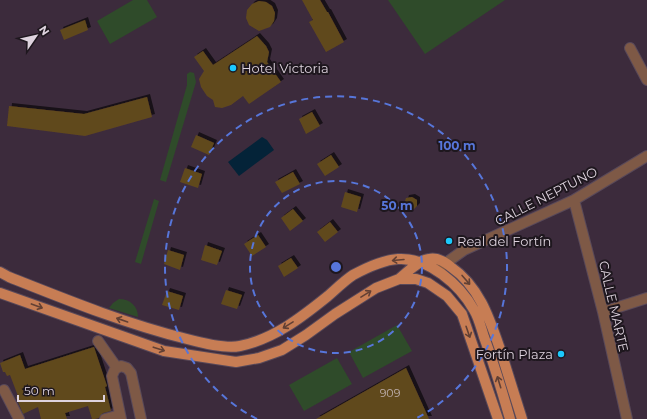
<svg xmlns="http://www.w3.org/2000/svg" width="647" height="419" font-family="Montserrat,sans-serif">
<defs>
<filter id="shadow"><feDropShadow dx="3" dy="-3" stdDeviation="0" flood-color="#0009"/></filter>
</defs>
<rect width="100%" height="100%" fill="#3c2b3c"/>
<path fill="#2f4b2a" d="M133,0H147L157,17L110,44L97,21Z
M388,0H505L425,54Z
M190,72L194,73L196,82L166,182L160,180L187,85V74Z
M154,199L159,201L141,264L135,262Z
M119,299C130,299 138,306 138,317L109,308L113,303Z
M397,325L412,351L363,378L349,352Z
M337,358L352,384L304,411L289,385Z"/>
<path fill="#042338" d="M262,137L267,140L274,150L239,176L228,162Z"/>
<path fill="#61481e" filter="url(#shadow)" d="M302,0H320L327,12H328L344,42L326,52L309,22L313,20Z
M259,1L266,2L272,6L275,13L274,21L270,27L259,31L249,25L246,18L247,10L252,4Z
M85,20L88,30L64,40L60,30Z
M257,36L266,46L269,52L267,62L281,82L249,104L243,96L231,105L222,108L215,107L213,100L207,96L201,87L199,79L204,71L194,57L203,51L213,65Z
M147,97L152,117L85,136L7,126L9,106L84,114Z
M312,112L320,126L306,134L299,119Z
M196,135L214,143L209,155L191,147Z
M331,155L339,167L325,176L317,164Z
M185,168L202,174L198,188L180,182Z
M293,172L300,184L282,193L275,182Z
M345,192L361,197L357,212L341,207Z
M412,197L417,200V206L413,210L407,209L404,204L406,198Z
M293,209L303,221L290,231L281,218Z
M330,222L338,232L325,242L317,232Z
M258,235L266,247L252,256L244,244Z
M205,245L222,251L217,265L201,260Z
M168,250L184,255L180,270L164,264Z
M291,258L298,268L284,277L278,266Z
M226,290L242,295L237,309L221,304Z
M167,291L183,296L179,310L162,305Z
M94,347L107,386L105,387L111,411L103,413L99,418L95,419H92L88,406L65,413L67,419H41L38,407L23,414L16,397L18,396L10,375L7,376L5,372H3L0,363L20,355L25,369Z
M406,368L429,419H316Z"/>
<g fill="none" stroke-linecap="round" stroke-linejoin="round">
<defs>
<path id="minor" d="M630,48L647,80
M574,200L603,312L627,419
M436,270L464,250L574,200L647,156
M603,312L647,298
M98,341L117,368
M4,390L19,419
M105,419L120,415
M121,419L112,376L115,369L121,366L127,368L131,373L141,419"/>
<path id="primary" d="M0,272L9,277C67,300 126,324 187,339C202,343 225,349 240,346C274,339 302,317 328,296C336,289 344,281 353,275C366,268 383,260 398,259C429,257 460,285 474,310C479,318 481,328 484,337C494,364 502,391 510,419
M399,279C408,272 417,261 429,259C437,257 445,262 451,267C480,287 490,320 501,352C508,374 515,397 522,419
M0,293L164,351L236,362L259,358L282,350L306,335L335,314L376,288L399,279H416L428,283L447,296L462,314L498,419"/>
</defs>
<use href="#minor" stroke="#594959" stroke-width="12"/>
<use href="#primary" stroke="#594959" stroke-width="12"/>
<use href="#minor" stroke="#7e5946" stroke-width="10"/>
<use href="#primary" stroke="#c77d54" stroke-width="10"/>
</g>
<defs><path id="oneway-shaft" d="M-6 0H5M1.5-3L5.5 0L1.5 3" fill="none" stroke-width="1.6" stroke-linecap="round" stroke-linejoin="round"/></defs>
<g stroke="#624034">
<use href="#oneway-shaft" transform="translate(398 260) rotate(175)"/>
<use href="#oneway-shaft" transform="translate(466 280) rotate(49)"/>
<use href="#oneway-shaft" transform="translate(366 294) rotate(-32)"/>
<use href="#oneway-shaft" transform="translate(37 306) rotate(20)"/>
<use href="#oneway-shaft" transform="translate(122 320) rotate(-161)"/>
<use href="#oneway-shaft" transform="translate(288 325) rotate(148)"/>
<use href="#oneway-shaft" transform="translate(468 332) rotate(71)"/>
<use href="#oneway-shaft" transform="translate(159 349) rotate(18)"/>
<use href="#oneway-shaft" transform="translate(499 382) rotate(-107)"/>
</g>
<g fill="none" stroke="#5776da" stroke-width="2" stroke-dasharray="7 5">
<circle cx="336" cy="267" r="86"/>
<path d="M257 419A171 171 0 1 1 415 419"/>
</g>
<g fill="#1cc9fc" stroke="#1e171e" stroke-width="1.5">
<circle cx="233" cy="68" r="4"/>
<circle cx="449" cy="241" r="4"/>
<circle cx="561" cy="354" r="4"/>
</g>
<g text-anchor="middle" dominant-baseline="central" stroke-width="4" stroke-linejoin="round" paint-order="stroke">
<g font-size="11" fill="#bfb0ae">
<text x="390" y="393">909</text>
</g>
<g font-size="13" fill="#ded3de" stroke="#1e171e" text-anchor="start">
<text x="241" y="68">Hotel Victoria</text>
<text x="457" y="241">Real del Fortín</text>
<text x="553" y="354" text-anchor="end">Fortín Plaza</text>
</g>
<g font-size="13" fill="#ded3de" stroke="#1e171e">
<text transform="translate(546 196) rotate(-27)">CALLE NEPTUNO</text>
<text transform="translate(614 306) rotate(77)">CALLE MARTE</text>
</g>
</g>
<circle cx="336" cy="267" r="6" fill="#5776da" stroke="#1e171e" stroke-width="2"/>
<g font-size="12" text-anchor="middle" font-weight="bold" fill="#5776da" stroke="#1e171e" stroke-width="4" stroke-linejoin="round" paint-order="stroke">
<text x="457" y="150">100 m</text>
<text x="397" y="210">50 m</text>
</g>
<g transform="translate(36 36) rotate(56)" stroke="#1e171e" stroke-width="3" paint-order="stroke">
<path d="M0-3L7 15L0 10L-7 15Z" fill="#ded3de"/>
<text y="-6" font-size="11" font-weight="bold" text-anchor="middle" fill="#ded3de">N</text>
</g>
<path d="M18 395v6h86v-6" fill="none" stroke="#ded3de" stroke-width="2"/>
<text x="24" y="395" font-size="12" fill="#ded3de" stroke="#1e171e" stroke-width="3" paint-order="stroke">50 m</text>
</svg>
